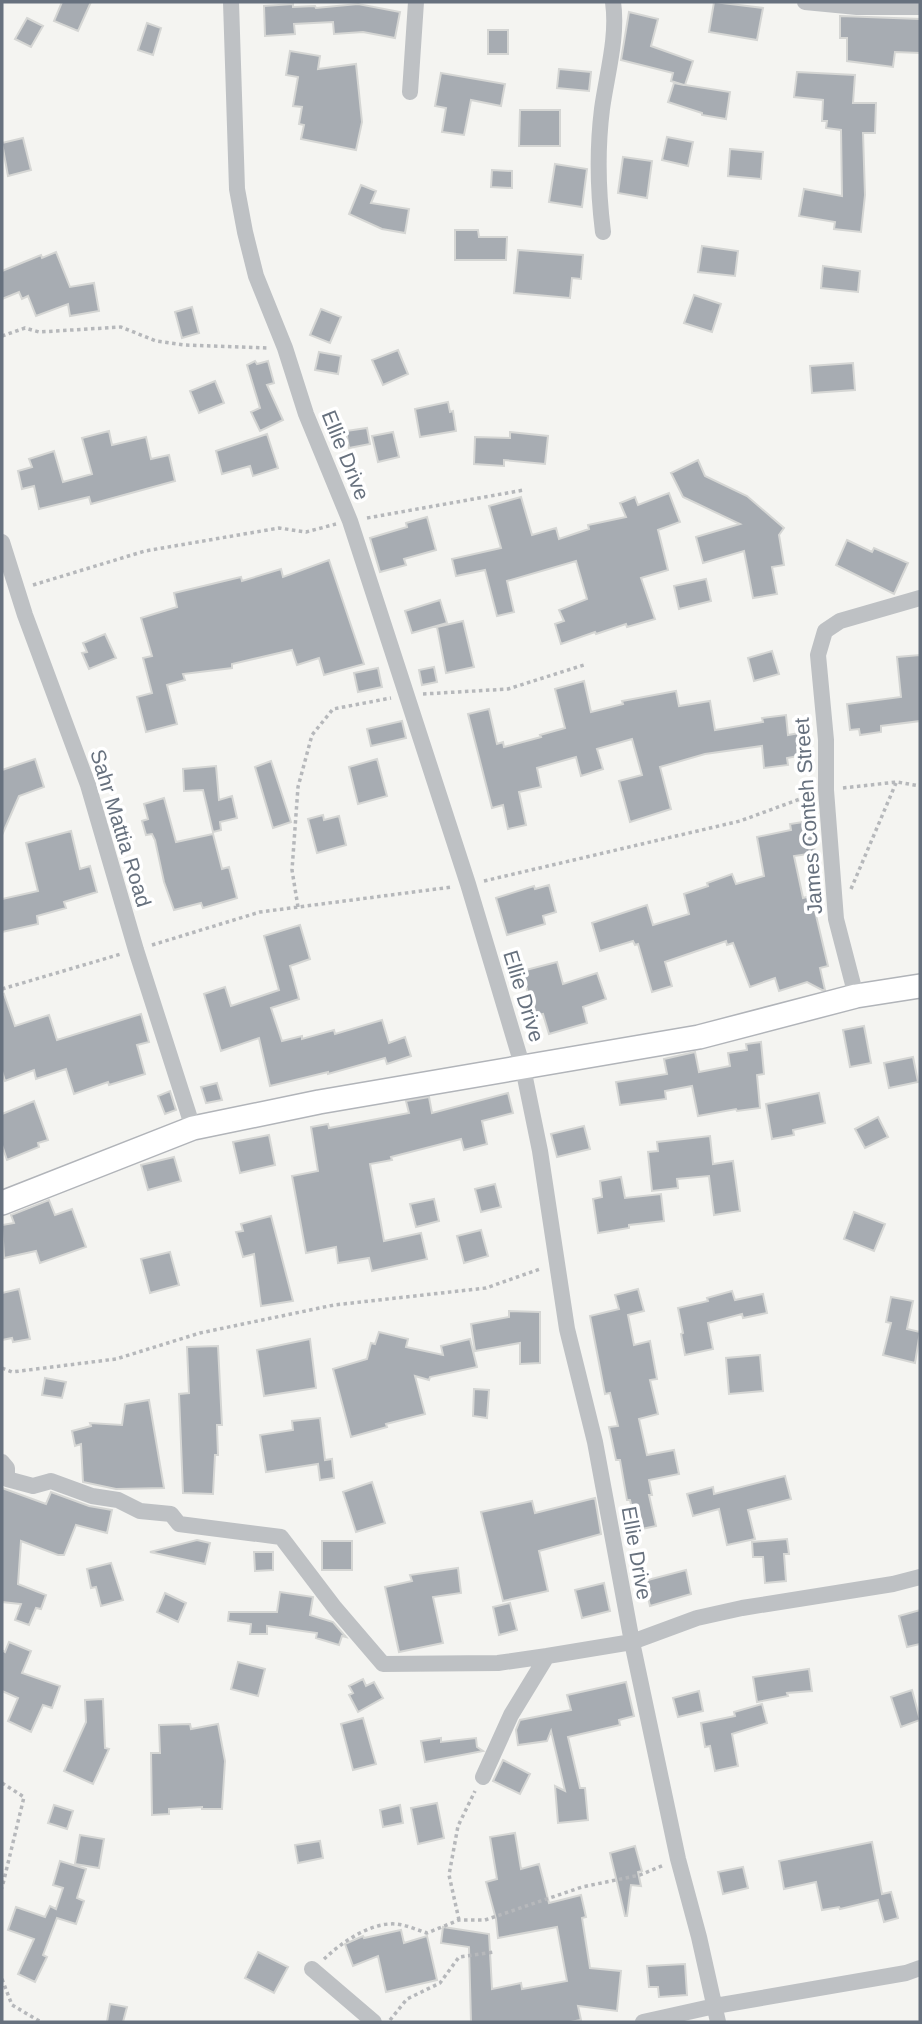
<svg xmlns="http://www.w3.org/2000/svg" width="922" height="2024" font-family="Helvetica,sans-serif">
<rect width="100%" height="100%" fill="#f4f4f1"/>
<path fill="#a7acb2" stroke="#d5d6d4" stroke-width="2" d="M62,2H91L78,31L54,21Z
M714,2L763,8L757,40L709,32Z
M293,4V7L315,6L316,8L358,4L400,12L395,38L363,32L334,34L333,22L294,24L295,34L265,36L264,6Z
M629,12L658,19L651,46L693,61L685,85L730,92L726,119L702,115V113L668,102L674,83L684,85L671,81L673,73L621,60Z
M840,16L920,19V53L895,52L893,67L847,61V38H840Z
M27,18L43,26L31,47L15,39Z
M147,23L161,28L153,55L138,50Z
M488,30H508V54H488Z
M290,51L320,56L318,69L356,64L362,122L356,150L301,139L304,125L299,124L302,107L293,106L298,77L286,75Z
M559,69L591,72L589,91L557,88Z
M797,72L855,75L853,103H876L875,133H863L865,195L861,232L834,229L835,222L799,216L804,189L842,196L841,130L826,128L827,121H822L823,100L794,97Z
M441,73L505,84L501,106L471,100L464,135L442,132L446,108L435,106Z
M520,110H560V146H519Z
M667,137L693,142L688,166L662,160Z
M23,138L31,170L8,176L2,143Z
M730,149L763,152L761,179L728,176Z
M623,157L652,161L647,198L618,193Z
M555,164L587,169L582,207L549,202Z
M492,170L512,171V188L491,187Z
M361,185L376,191L371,203L409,209L405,233L382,229L349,214Z
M455,230H478L479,237H507L506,260H455Z
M702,246L738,251L735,276L698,272Z
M518,250L583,255L581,279L572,278L570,298L514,293Z
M56,252L70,287L94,283L99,311L70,316L68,304L36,316L28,296L22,299L19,292L2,299V271L41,255L42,258Z
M823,266L860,271L858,292L821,288Z
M694,295L721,304L712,332L684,323Z
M192,307L199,333L182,338L175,312Z
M321,309L341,317L330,343L310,335Z
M398,350L408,374L383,385L372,360Z
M319,352L341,356L338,374L315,370Z
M255,361L257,364L268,361L274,383L267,385L283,420L260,431L251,412L260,408L247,365Z
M853,363L855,390L812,393L810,366Z
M215,381L224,403L199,413L190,391Z
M448,402L450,412L453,411L456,431L420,437L415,409Z
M367,428L370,444L349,448L346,431Z
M109,431L112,445L146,437L151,459L169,455L175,481L91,504L89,497L39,509L34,486L22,489L18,471L32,467L29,459L54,451L63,482L92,474L82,438Z
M393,432L399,457L378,462L372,436Z
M510,432L548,436L545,464L504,460V466L474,464L475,437L510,438Z
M267,434L278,468L253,476L250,466L222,474L216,451Z
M698,460L705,476L747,496L784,528L779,535L784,565L772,567L777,594L753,598L744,551L703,563L696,537L740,524L683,497L671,473Z
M669,493L680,522L658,530L668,570L641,578L655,619L627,627L626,624L596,634L595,632L561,644L555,624L564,621L559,610L587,599L576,561L507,581L514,612L497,616L485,570L456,576L452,559L501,548L489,506L521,497L532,535L556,528L559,539L589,529L588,525L626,517L620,503L635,497L638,505Z
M427,517L436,550L404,559L406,565L380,572L370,538L407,527L406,523Z
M847,540L872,552L874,548L908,563L894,594L836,565Z
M329,560L364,664L324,675L319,658L297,665L292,650L232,664V668L183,674L185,680L167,685L177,724L146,732L137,697L152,693L143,658L152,656L141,618L177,607L174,593L241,577L242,581L281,569L283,577Z
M706,579L711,601L679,609L674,586Z
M440,600L447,623L412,633L405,611Z
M463,621L474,667L446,673L437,627Z
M105,634L116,658L89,669L82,653L87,652L83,643Z
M772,651L779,674L754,681L748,658Z
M920,655V721L881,726V732L860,735L859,729L850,730L847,704L901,697L897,657Z
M434,667L437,682L422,685L419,670Z
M378,668L382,687L358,692L354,673Z
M584,681L591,712L623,704L622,701L676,691L679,706L710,701L715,730L763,722L762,718L786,715L788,735L805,732L809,754L787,758L788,765L764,768L762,746L705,754L660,767L671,809L630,822L619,781L642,775L632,739L597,749L603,769L581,776L576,757L537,768L541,787L519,792L526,825L508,829L503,805L492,808L468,714L489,709L497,744L503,742L504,747L541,737L540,735L565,728L555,689Z
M402,721L406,738L371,746L367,729Z
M35,759L44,787L19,796L2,835V770Z
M377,759L387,796L358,804L349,767Z
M271,761L291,822L273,828L255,767Z
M216,766L219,800L232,796L237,818L220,822L221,830L213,832L203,790L184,791L183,769Z
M164,798L176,842L213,834L222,869L229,867L237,898L203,908L201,903L174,910L164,882L155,840L152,834L146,835L142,821L148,819L144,804Z
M323,815L324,820L339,816L346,845L317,853L308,819Z
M810,821L815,853L794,856L803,898L814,895L818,911H815L828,966L820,968L825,990H822L807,982L779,991L775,978L750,987L733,943L727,945L726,941L665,962L672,986L652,992L638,944L635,945L633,941L600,951L592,923L647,905L653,925L689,914L684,894L708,886L707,883L732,874L736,884L764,876L757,837L791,830L790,824Z
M71,831L80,869L90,866L97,892L64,902L66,908L37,916L38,924L2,932V899L38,891L26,843Z
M549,885L556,912L543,916L545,924L507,935L496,898L534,886L535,889Z
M300,925L310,959L290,966L299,999L271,1008L282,1041L302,1036V1039L334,1030L335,1034L382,1020L389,1043L405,1037L411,1056L387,1064L385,1058L328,1074V1072L270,1086L259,1038L221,1051L204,994L225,987L231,1006L279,990L264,936Z
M557,962L563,984L597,973L606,999L583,1007L587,1023L549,1034L543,1014L534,1016L522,971Z
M4,994L15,1026L49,1015L57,1040L141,1014L149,1042L137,1045L145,1074L109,1085L108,1082L74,1094L66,1069L36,1079L34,1070L5,1081L2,1071V995Z
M864,1026L871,1063L850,1067L843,1030Z
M761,1042L764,1074L757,1075L760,1108L737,1111L736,1109L698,1116L692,1086L665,1091L666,1099L620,1105L616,1082L667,1074L664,1059L695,1052L699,1072L730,1066L728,1053L747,1050L746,1044Z
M913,1057L918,1082L889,1088L884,1063Z
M217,1083L222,1100L206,1103L201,1087Z
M170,1091L176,1110L165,1114L158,1096Z
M508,1093L513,1113L482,1121L487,1144L464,1150L461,1139L391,1157L392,1160L370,1164L384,1241L421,1233L427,1259L372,1271L369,1258L338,1263L336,1247L306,1253L292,1176L318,1171L311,1127L328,1124L329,1128L409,1113L406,1101L429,1097L432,1113Z
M819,1093L825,1123L793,1130L794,1135L772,1139L766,1104Z
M34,1101L48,1140L38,1143L39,1147L7,1160L2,1145V1114Z
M878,1117L888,1137L865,1148L855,1129Z
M584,1126L590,1149L557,1157L551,1134Z
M269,1135L275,1165L240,1173L233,1142Z
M710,1136L713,1164L733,1161L740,1211L714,1215L709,1176L677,1179L678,1188L652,1191L648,1152L658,1151L657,1142Z
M174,1157L181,1181L148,1190L141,1165Z
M621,1177L625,1198L661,1194L664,1221L629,1225V1228L598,1233L593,1199L602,1197L600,1181Z
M495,1184L501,1207L481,1212L475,1189Z
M434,1199L439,1221L416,1227L410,1204Z
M49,1200L55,1215L72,1209L86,1247L40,1263L36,1251L4,1258L2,1225L14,1223L11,1215Z
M854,1212L885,1224L874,1251L844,1239Z
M271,1216L293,1301L261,1306L254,1254L243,1257L236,1232L243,1231L241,1224Z
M481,1230L488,1256L464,1263L457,1236Z
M170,1252L179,1285L150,1293L141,1259Z
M19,1289L30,1339L13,1342L12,1338L2,1340V1293Z
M638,1289L644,1311L628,1315L634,1345L650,1341L657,1379L650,1380L658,1414L639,1419L647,1455L674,1450L679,1474L649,1480L652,1495H649L656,1526L637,1530L630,1500H627L620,1460H616L609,1427L618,1426L610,1393L605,1394L590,1316L619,1309L615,1295Z
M732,1291L735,1300L763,1294L767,1313L743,1318L742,1314L708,1323L713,1349L685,1355L681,1334L683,1333L678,1308L708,1301L707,1298Z
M891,1297L913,1301L907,1329L920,1332L915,1363L883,1355L891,1323L886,1322Z
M509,1311L540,1312V1363L520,1364V1343L475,1351L471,1324L509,1317Z
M379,1332L408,1339L406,1347L443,1355L441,1346L470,1339L477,1367L430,1377L429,1380L415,1376L425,1414L386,1424L387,1427L351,1437L333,1369L367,1359L371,1343L375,1344Z
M310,1339L316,1388L264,1396L257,1350Z
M218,1346L222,1425H217L218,1455H215L213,1494L183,1493L179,1394L189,1393L187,1347Z
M760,1355L763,1391L729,1394L726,1358Z
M45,1378L66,1382L62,1398L42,1395Z
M474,1389L489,1390L487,1418L473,1416Z
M149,1400L164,1488L116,1489L83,1482L81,1444L75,1446L72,1431L91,1426L90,1423L122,1425L125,1404Z
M320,1418L325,1460L332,1459L334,1478L320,1480L318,1464L266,1472L260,1435L293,1430L292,1421Z
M785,1476L791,1499L748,1510L755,1539L727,1545L719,1509L693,1516L687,1494L713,1487L714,1494Z
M372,1482L385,1523L356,1532L343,1492Z
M2,1488L46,1504L51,1492L89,1506L112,1510L107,1533L76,1525L64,1555H58L21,1541L18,1584L46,1595L41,1609L36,1608L29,1625L15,1620L21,1604L2,1602Z
M595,1498L601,1534L539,1551L548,1591L503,1601L481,1512L532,1501L535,1513Z
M787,1539L789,1554H784L786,1581L765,1583L763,1557H753L752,1542Z
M197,1540L210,1543L205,1564L150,1552Z
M322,1541H352V1570H322Z
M254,1552H273V1570L255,1571Z
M111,1563L123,1600L101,1606L96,1587L91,1588L87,1569Z
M458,1568L461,1593L433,1597L443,1643L399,1652L385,1587L412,1581L410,1575Z
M686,1570L691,1594L650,1606L644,1581Z
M604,1583L610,1611L582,1618L575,1590Z
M280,1592L313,1597L310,1615L333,1622L346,1637L342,1636L339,1645L316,1638L317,1633L267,1626V1634H250L251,1624L228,1621L229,1612H277Z
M165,1593L186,1603L178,1622L157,1612Z
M510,1603L517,1630L499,1635L493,1607Z
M920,1610V1644L907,1647L899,1616Z
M9,1642L31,1651L22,1673L60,1686L52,1708L43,1705L31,1732L8,1721L18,1698L2,1691V1650L5,1652Z
M238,1662L265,1669L258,1696L231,1689Z
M809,1669L812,1691L787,1693L788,1696L757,1702L753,1677Z
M363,1679L366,1686L374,1682L383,1698L358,1712L349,1695L353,1693L349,1686Z
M626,1682L634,1716L619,1720L620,1725L568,1737L580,1788H585L588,1820L558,1823L555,1786L565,1791L551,1731L547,1741L518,1745L516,1730L520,1720L571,1710L567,1695Z
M912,1690L920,1720L901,1727L891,1697Z
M699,1691L703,1711L678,1717L673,1698Z
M103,1699L105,1748L109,1749L93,1784L64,1771L86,1722L85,1700Z
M762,1704L767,1723L732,1734L738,1766L715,1771L710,1746L705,1747L701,1723L735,1716L734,1712Z
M363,1718L376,1764L353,1770L341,1724Z
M190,1724L191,1729L218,1724L225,1761L222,1809H202V1807L169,1809V1814L152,1815L151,1753H160L159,1725Z
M441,1738V1742L476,1738L477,1747L483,1751L425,1762L421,1741Z
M503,1760L530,1774L520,1794L493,1781Z
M437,1803L444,1838L418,1844L411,1808Z
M54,1805L73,1811L67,1829L48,1823Z
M400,1805L403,1823L383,1827L380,1810Z
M515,1833L521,1869L539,1864L549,1903L581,1895L586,1917L582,1918L590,1968L621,1971L617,2011L578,2006L581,2020L570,2022H471L469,1947L441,1943L443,1927L489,1934L492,1989L521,1983L522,1989L567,1981L557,1927L498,1938L496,1919L486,1882L497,1879L490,1837Z
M80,1835L104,1839L99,1868L75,1864Z
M320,1841L323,1858L298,1863L295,1845Z
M872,1842L882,1894L891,1892L898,1918L884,1922L878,1900L840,1909L839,1907L822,1910L816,1882L784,1889L779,1861Z
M635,1846L642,1871L638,1872L641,1886L631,1885L627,1916H625L610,1853Z
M60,1861L86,1869L77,1898L84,1901L76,1924L57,1918L43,1955L47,1957L35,1982L18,1974L34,1939L8,1930L16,1907L45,1917L50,1906L56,1909L63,1888L53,1885Z
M743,1867L748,1888L723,1894L718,1872Z
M401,1930L404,1943L427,1936L437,1980L386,1992L378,1956L353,1966L345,1944L363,1936L364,1938Z
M258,1952L288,1967L274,1993L245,1978Z
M685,1964L687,1995L659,1997L658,1987H649L647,1966Z
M110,2004L127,2007L123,2022H107Z"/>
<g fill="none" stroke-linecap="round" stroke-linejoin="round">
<defs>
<path id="secondary" d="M2,1203L193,1128L319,1102L699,1037L856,996L920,986"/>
</defs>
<use href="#secondary" stroke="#b1b4b9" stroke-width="26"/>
<path stroke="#b6b8bb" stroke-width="3.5" stroke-dasharray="3.5 3.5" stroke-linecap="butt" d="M2,336L25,328L39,332L121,327L156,341L185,345L269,348
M367,518L524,490
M33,585L145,551L279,528L306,532L336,524
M423,694L508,689L587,664
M843,788L897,782L920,786
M484,881L740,821L811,795
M851,889L896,783
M298,907L292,870L298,787L312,735L333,709L391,698
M152,945L260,912L452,887
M2,989L121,954
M2,1368L12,1372L116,1359L200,1333L334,1305L486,1288L540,1269
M2,1783L24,1797L2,1888
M459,1920L449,1875L458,1826L475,1791
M324,1959C341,1943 370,1922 396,1924C407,1925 417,1930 427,1933L459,1920H485L582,1887L640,1875L664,1865
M2,1979L12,2005L41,2022
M390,2020L407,1999L440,1983L459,1957L494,1952"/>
<path stroke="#bec1c4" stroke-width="16" d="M231,2L237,189L245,232L256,276L285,348L306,414L350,521L468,884L523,1068L540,1151L567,1329L595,1442L632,1642L678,1859L699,1937L718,2022
M805,2L857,7H920
M410,92L416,2
M603,232C598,192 597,149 602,109C607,73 618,37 613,2
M2,542L25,615L88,785L136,950L193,1128
M856,996L836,919L826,790V740L818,655L825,631L840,621L920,598
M2,1462L7,1468V1479L33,1486L51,1481L92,1496L118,1500L140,1511L171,1514L179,1524L281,1537L335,1608L383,1664L498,1663L547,1656
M483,1777L511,1715L547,1656L632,1642L697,1618L742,1608L893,1584L920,1577
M312,1969L374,2022
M643,2022L715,2006L906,1973L920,1968"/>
<use href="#secondary" stroke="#fff" stroke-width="23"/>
</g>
<g text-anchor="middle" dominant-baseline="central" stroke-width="7" stroke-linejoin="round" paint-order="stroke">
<g font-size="21" fill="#67717e" stroke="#fff">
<text transform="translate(346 455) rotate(68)">Ellie Drive</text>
<text transform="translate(808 816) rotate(-94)">James Conteh Street</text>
<text transform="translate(121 828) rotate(73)">Sahr Mattia Road</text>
<text transform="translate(524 996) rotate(73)">Ellie Drive</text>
<text transform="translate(637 1553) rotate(80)">Ellie Drive</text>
</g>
</g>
<rect width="922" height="2024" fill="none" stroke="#67717e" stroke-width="7"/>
</svg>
